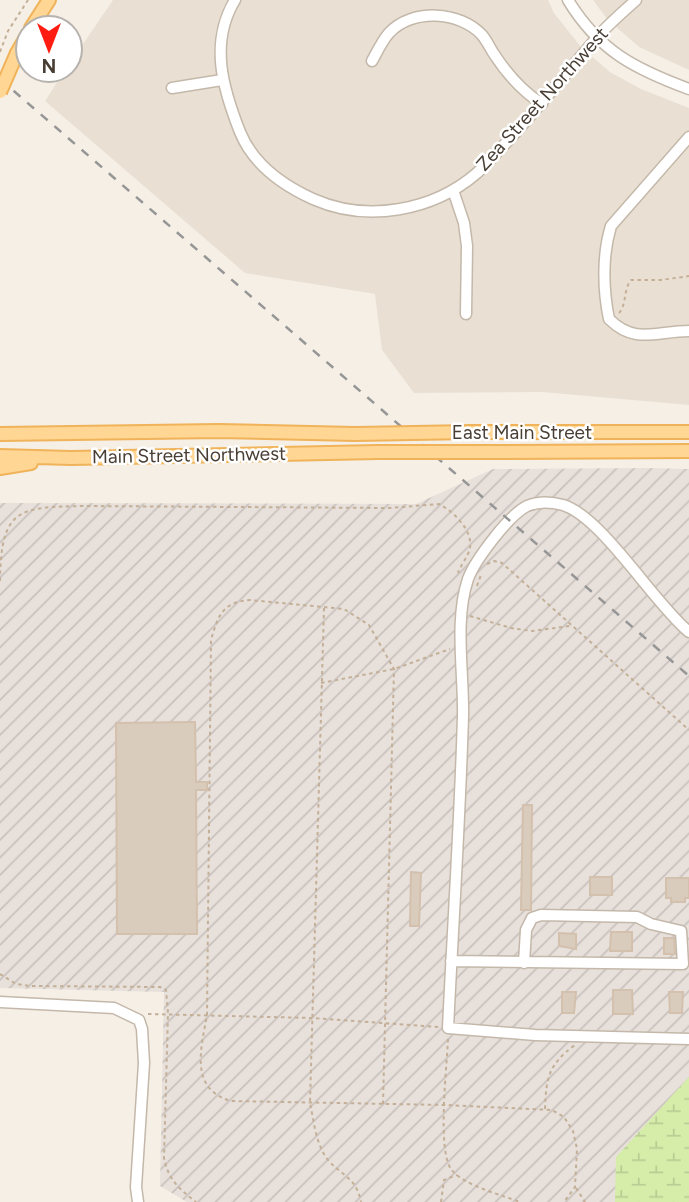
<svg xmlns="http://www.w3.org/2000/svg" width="689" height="1202" font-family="Figtree,sans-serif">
<defs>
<pattern id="industrial-furrows" width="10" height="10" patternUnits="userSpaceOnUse" patternTransform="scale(1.75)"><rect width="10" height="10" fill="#e7e0db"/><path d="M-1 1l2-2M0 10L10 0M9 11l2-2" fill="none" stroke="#c8c1bd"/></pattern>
<pattern id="wetland-marsh" width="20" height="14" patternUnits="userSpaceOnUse" patternTransform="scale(1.75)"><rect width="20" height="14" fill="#d6edaa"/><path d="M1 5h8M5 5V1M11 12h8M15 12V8" fill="none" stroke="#b9cc93"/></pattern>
</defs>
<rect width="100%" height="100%" fill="#f5efe6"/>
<path fill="#e9e0d3" d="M113,0H548L554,13L581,47L610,72L641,89L689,108V405L542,392L414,393L382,350L375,294L245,273L45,101L65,70H70V63Z
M593,0H689V70L639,47L607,19Z"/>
<path fill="url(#industrial-furrows)" d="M648,468L689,469V1202H187L160,1186L164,992L0,988V503L416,504L493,469Z"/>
<path fill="url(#wetland-marsh)" d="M689,1077V1202H615L616,1157Z"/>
<path fill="#daccbd" stroke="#d3c0ad" stroke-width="2" d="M195,722L196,782H207V790H196L197,934H117L116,723Z
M523,805H532L531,910H521Z
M411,872L421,873L419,926H410Z
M590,877H612V895H590Z
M666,878H689V898H685V902H671V898H666Z
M611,932H632V951H610Z
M559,933L576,934V949L559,946Z
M664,938H674L675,954H664Z
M613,990H632L633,1014H613Z
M562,992H576L574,1013H562Z
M669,992H683L682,1013H670Z"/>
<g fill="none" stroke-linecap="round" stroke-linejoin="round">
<defs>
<path id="minor" d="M235,0C209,43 223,89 240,132C253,164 282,185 313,199C367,223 433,211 477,173C488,163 497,152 507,142C537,109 565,75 594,41C606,26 622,13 636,0
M568,0C599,51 635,69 689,89
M372,61C377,52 382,41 389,33C412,8 460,11 482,35C487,41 490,48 494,54C507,74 522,91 542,104
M172,88L222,80
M689,137L611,226C602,255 603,290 609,319C635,345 657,331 689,331
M453,190L464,223L467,246L466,314
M689,632C653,602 602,517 563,505C552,502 539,501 527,506C509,515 475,560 468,579C454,620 464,674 463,716C460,820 453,924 448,1028L535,1035L689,1039
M451,961L683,964L681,931L651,924L637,917L541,915L532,918L526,930L524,963
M0,1002L114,1008L139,1020L142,1029L144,1063L136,1187L138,1202"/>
<path id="major" d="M31,28L49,0
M17,53L28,34
M472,432H689
M0,434L219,431L355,434
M496,452L689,451
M0,456L71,458L378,452
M0,468L31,463"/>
</defs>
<use href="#minor" stroke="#c4b8aa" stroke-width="13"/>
<use href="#major" stroke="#f0b359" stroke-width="16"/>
<path stroke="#c4b097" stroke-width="2" stroke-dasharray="3.5 3.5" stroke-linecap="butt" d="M0,52L8,31L28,0
M619,313C627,304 623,290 631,280H661L689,276
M487,564L494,561L502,563L689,730
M0,581C1,508 18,507 85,506L389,508L439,504C453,511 473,530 470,548C468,557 460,566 458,573
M477,586L481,575
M324,608L310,1103C314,1122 316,1145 328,1160C343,1177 356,1177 361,1202
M470,616L511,628L532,631L570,626
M321,683L394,669L450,649
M0,974L16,984L30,986L160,987L166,990L168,1013L164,1158C168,1179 179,1189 196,1202
M148,1014L311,1018L439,1027
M448,1039C447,1066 437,1149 451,1169C462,1185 502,1195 520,1202
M383,1104L394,669L369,625L344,609L250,600C223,602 218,615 211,640L207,1015C201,1049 189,1089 231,1101L445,1105L552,1110L564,1117L573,1131L577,1149L575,1187L564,1202
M545,1109C546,1077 549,1064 575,1045
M576,1188L585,1202
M441,1202L444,1180L457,1175"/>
<use href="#minor" stroke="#fff" stroke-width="10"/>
<use href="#major" stroke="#ffd694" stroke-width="12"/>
<path stroke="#969696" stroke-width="2.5" stroke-dasharray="9 9" stroke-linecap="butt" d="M0,79L689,676"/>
<defs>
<path id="major-bridge" d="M0,92L17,53
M355,434L472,432
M378,452H496"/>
</defs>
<use href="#major-bridge" stroke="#f0b359" stroke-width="16" stroke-linecap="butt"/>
<use href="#major-bridge" stroke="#ffd694" stroke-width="12"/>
</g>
<g text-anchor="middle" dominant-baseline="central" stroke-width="5" stroke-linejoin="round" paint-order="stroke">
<g font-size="19" fill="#483e34" stroke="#fff">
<text transform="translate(542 99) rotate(-48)">Zea Street Northwest</text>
<text x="522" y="432">East Main Street</text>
<text transform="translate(189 455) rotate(-1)">Main Street Northwest</text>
</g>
</g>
<g transform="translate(49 49) rotate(180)"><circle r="33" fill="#ffffff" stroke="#b6b2ae" stroke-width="2"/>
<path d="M0-5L12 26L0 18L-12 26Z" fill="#ff1d12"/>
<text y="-10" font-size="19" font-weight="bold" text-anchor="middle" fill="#483e34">N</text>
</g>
</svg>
